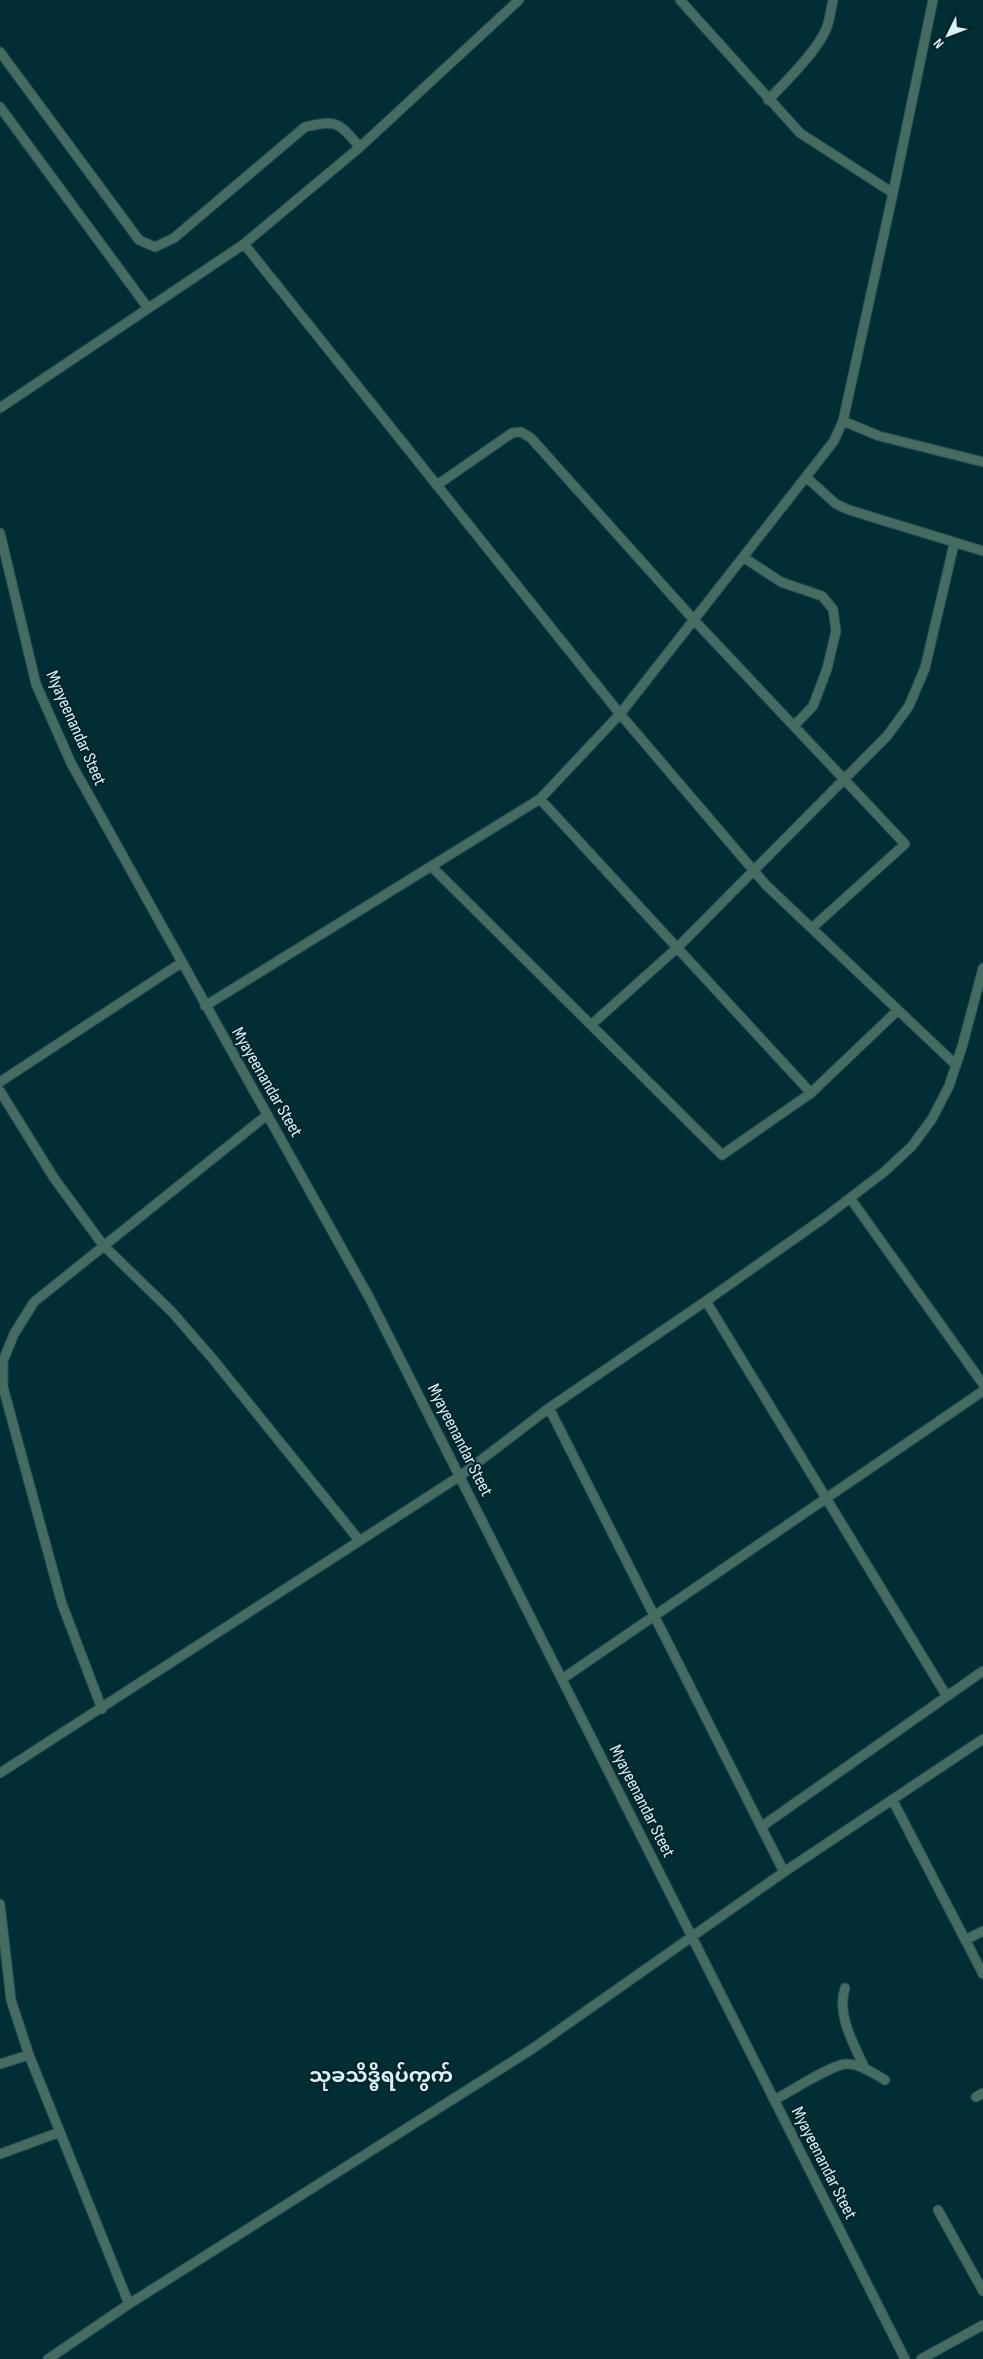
<svg xmlns="http://www.w3.org/2000/svg" width="983" height="2359" font-family="'Sofia Sans Condensed','Noto Sans Myanmar',sans-serif">
<rect width="100%" height="100%" fill="#002e34"/>
<g fill="none" stroke-linecap="round" stroke-linejoin="round">
<defs>
<path id="minor" d="M0,52L139,240L155,247L174,238L305,127C339,119 338,123 360,147
M768,100C785,83 819,49 827,27C830,18 831,9 833,0
M0,107L148,308
M893,193L933,0
M244,244L620,714L766,885L956,1065
M0,408L244,244L360,147L519,0
M843,421L879,436L983,462
M806,477L836,504L849,510L983,551
M437,485L512,433L521,432L531,438L694,620L905,844L812,928
M0,533L36,684L71,763L370,1299L905,2359
M743,557L781,582L822,596L833,609L836,631L827,669L813,706L794,726
M540,799L811,1093
M432,867L722,1155L811,1093L898,1010
M205,1006L540,799L620,714L834,441L843,421L893,193L800,133L680,0
M591,1025L677,948L887,736L909,706L925,668L954,544
M0,1082L181,963
M0,1091L54,1178L103,1245L172,1312L212,1358L359,1540
M850,1198L983,1384
M706,1301L946,1695
M549,1408L784,1872
M562,1679L983,1391
M102,1709L62,1604L3,1387V1361L14,1334L34,1302L267,1115
M0,1773L460,1476L549,1408L706,1301L824,1218L884,1172L912,1146L932,1119L949,1086L962,1047L983,968
M893,1801L983,1974
M761,1827L983,1671
M0,1904L11,2000L29,2055L129,2304
M965,1940L983,1931
M845,1988C836,2015 854,2044 865,2069
M0,2064L29,2055
M976,2097L983,2093
M774,2100C790,2092 829,2066 845,2064C859,2063 873,2073 885,2080
M0,2154L60,2132
M938,2210L983,2291
M48,2359L129,2304L532,2049L784,1872L983,1739
M921,2359L983,2325"/>
</defs>
<use href="#minor" stroke="#234d53" stroke-width="11"/>
<use href="#minor" stroke="#466c62" stroke-width="9"/>
</g>
<g text-anchor="middle" dominant-baseline="central" stroke-width="4" stroke-linejoin="round" paint-order="stroke">
<g font-size="18" fill="#dbf1f5" stroke="#022328">
<text transform="translate(76 728) rotate(66)">Myayeenandar Steet</text>
<text transform="translate(267 1082) rotate(60)">Myayeenandar Steet</text>
<text transform="translate(460 1440) rotate(63)">Myayeenandar Steet</text>
<text transform="translate(642 1801) rotate(63)">Myayeenandar Steet</text>
<text transform="translate(824 2163) rotate(63)">Myayeenandar Steet</text>
</g>
<g font-size="20" font-weight="bold" fill="#dbf1f5" stroke="#022328">
<text x="381" y="2076">သုခသိဒ္ဓိရပ်ကွက်</text>
</g>
</g>
<g transform="translate(948 35) rotate(228)" stroke="#022328" stroke-width="4" paint-order="stroke">
<path d="M0-4L9 19L0 12L-9 19Z" fill="#dbf1f5"/>
<text y="-8" font-size="14" font-weight="bold" text-anchor="middle" fill="#dbf1f5">N</text>
</g>
</svg>
